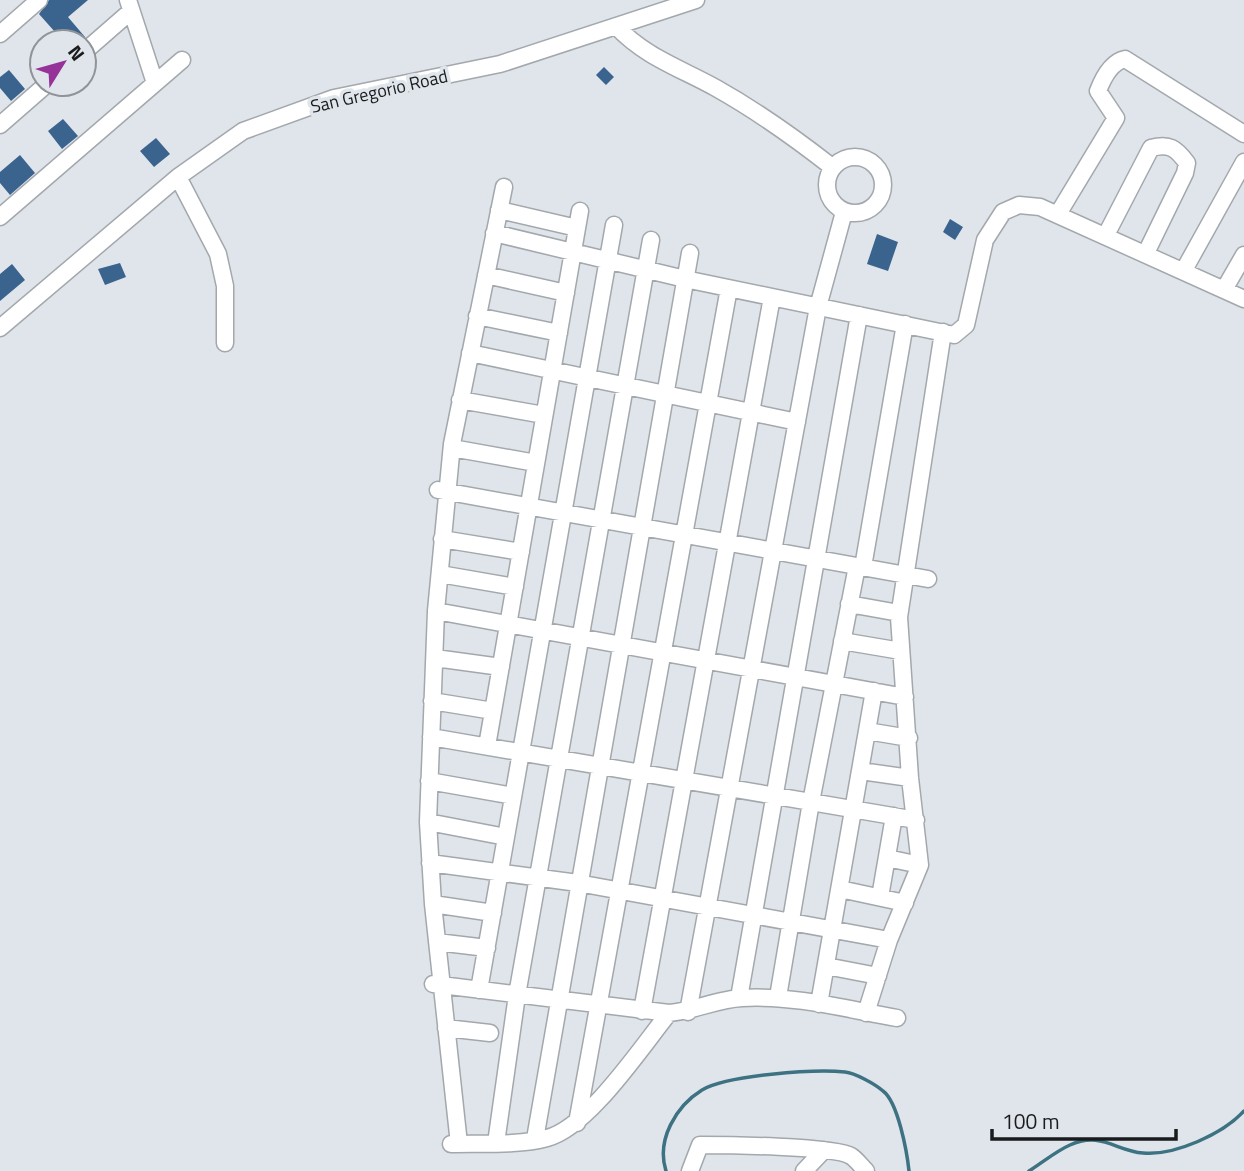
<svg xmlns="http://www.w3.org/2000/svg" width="1244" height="1171" font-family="'Titillium Web',sans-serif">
<rect width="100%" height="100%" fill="#e0e5eb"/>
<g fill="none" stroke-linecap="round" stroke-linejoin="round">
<path stroke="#3d7283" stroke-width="3.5" d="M666,1171C656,1140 676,1106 702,1090C728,1075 814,1069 845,1072C855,1073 875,1084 883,1091C898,1102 907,1152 909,1171
M1029,1171C1042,1163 1056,1151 1070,1145C1101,1131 1116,1151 1143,1153C1174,1156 1223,1134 1244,1111"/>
</g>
<path fill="#3a648e" d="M49,0H88L68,17L85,37L79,42H56L50,36L55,32L39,14Z
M604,67L614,77L606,85L596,75Z
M9,70L25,89L11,101L0,88V77Z
M63,119L78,136L62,149L48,131Z
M156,138L170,154L154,167L140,151Z
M20,155L35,173L10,195L0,183V172Z
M950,219L963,227L955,240L943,232Z
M877,234L898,242L888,271L867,264Z
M120,263L126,277L105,285L98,269Z
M12,264L25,280L0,301V274Z"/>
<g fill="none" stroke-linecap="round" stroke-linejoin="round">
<defs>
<path id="minor" d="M128,0L155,83
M616,26C645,57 680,68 716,88C757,111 795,138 832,167
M0,34L39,0
M84,52L131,11
M0,125L47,84
M827 185a28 28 0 1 1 56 0a28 28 0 1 1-56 0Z
M178,177L218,254L225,286V343
M499,210L577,228
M1058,214L1116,118L1098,91C1103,78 1111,62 1125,59L1244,134
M0,217L182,60
M494,233L685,279L954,335L966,325L985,240L1003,212L1019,205L1040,207L1244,299
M1106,235L1151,148C1169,143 1176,148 1187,163L1185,173L1146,253
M1184,270L1244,162
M486,275L566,293
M1225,288L1244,255
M477,316L559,333
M0,328L178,177L243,131L334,98L500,64L696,0
M470,353L797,422
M460,400L544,415
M452,448L536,463
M438,490L928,579
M442,539L521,552
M863,567L905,324
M440,574L515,587
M849,604L899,613
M436,611L905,697
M842,641L901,651
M435,658L501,667
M432,701L493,711
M867,731L909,738
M431,737L916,820
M487,746L580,211
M861,771L910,778
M429,781L513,796
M428,822L506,837
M887,858L920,865
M430,863L578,883L889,940
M840,889L905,903
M880,897L894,816
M433,904L493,913
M437,942L487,948
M826,966L878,976
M433,984L669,1013C694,1011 718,999 742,998C794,995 846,1009 897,1018
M479,990L614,225
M778,997L811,802L857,566
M739,998L859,315
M819,1004L874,691
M642,1011L772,297
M688,1012L818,307L844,212
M866,1013L889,940L920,865L910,778L899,617L943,332
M446,1028L490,1033
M577,1123L729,288
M535,1139L690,253
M496,1143L517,995L651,240
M451,1144C482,1143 517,1146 547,1138C588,1128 642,1046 669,1013
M459,1144L433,904L428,822L436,611L452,444L504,187
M690,1171L700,1145C723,1145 836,1146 851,1156C856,1159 861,1166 866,1171
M804,1171L824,1150"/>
</defs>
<use href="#minor" stroke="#a3a8ad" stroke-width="19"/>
<use href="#minor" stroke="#fff" stroke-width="16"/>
</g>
<g text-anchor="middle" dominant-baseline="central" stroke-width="7" stroke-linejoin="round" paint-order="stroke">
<g font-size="18" fill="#191b1d" stroke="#e0e5eb">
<text transform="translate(379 91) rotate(-13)">San Gregorio Road</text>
</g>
</g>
<g transform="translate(63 63) rotate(53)"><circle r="33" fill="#e0e5eb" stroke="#909499" stroke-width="2"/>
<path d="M0-5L12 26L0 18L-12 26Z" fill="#963399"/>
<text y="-10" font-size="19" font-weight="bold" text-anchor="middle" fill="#191b1d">N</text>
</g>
<path d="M992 1129v10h184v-10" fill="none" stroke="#191b1d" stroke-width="3.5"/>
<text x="1002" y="1129" font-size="21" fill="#191b1d" stroke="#e0e5eb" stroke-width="5" paint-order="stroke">100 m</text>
</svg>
